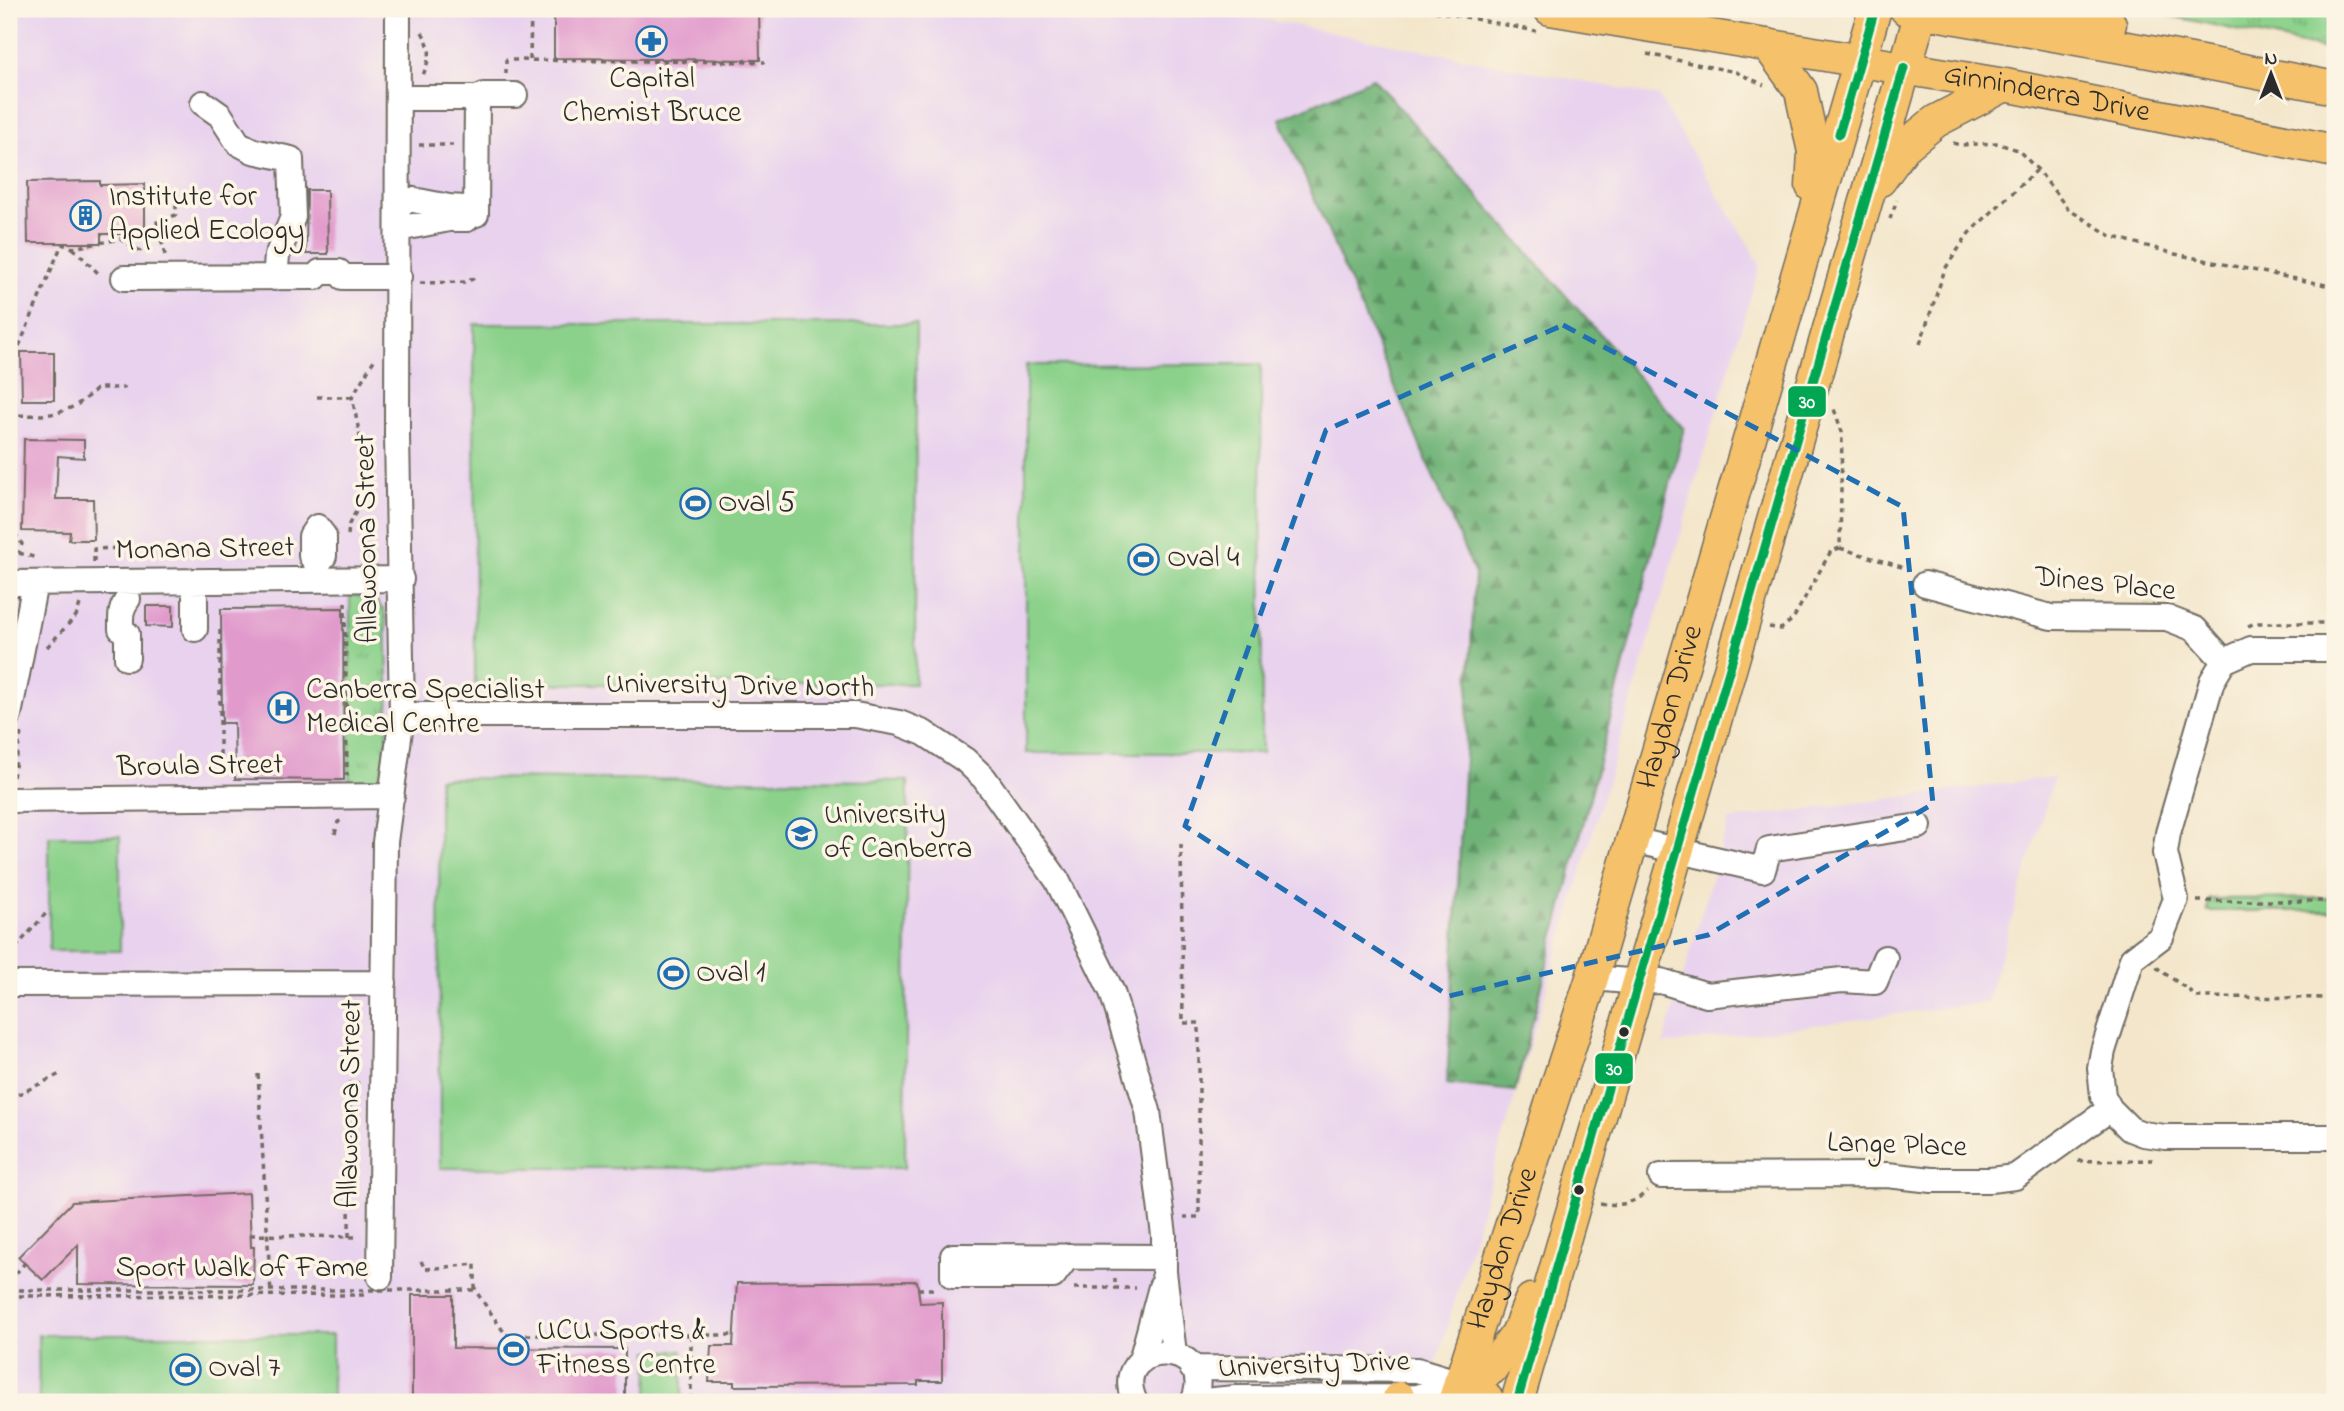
<svg xmlns="http://www.w3.org/2000/svg" width="2344" height="1411" font-family="'Indie Flower',sans-serif">
<defs>
<pattern id="grass-tufts" width="24" height="20" patternUnits="userSpaceOnUse" patternTransform="scale(1.75)"><rect width="24" height="20" fill="#8bd18b"/><path d="M3 7l-1-3M5 7V3M7 7l1-3M15 17l-1-3M17 17v-4M19 17l1-3" fill="none" stroke="#72aa72"/></pattern>
<pattern id="forest-firs" width="22" height="20" patternUnits="userSpaceOnUse" patternTransform="scale(1.75)"><rect width="22" height="20" fill="#70b377"/><path d="M5 1l3.5 6h-7zM16 11l3.5 6h-7z" fill="#5c9262"/></pattern>
</defs>
<rect width="100%" height="100%" fill="#fcf5e5"/>
<filter id="ink" filterUnits="userSpaceOnUse"><feTurbulence type="fractalNoise" baseFrequency=".0143" numOctaves="2"/><feDisplacementMap in="SourceGraphic" scale="14" xChannelSelector="R" yChannelSelector="G"/><feConvolveMatrix kernelMatrix="1 2 1 2 8 2 1 2 1" color-interpolation-filters="sRGB"/></filter>
<filter id="wash" filterUnits="userSpaceOnUse"><feTurbulence type="fractalNoise" baseFrequency=".00686" numOctaves="4" result="noise"/><feDisplacementMap in="SourceGraphic" scale="28" xChannelSelector="R" yChannelSelector="G"/><feGaussianBlur stdDeviation="1.57" result="paint"/><feColorMatrix in="noise" values="0 0 0 0 0 0 0 0 0 0 0 0 0 0 0 0 0 1.4 0 .05"/><feComposite in="paint" operator="in"/></filter>
<g filter="url(#wash)">
<rect width="100%" height="100%" fill="#f3e6cb"/>
<path fill="#e8d2ee" d="M9,9H1211L1658,96L1760,264L1425,1402H9Z
M2054,777L1987,1002L1663,1045L1729,820Z"/>
<path fill="url(#grass-tufts)" stroke="#5b7e5b" stroke-width="2" d="M2138,9H2335V51Z
M350,595L375,599L384,611L386,620C387,657 395,758 375,784L349,786Z
M2335,898V911H2207L2209,899Z"/>
<path fill="url(#forest-firs)" stroke="#4e6f51" stroke-width="2" d="M1373,78L1684,429L1515,1091L1447,1084L1475,574L1280,119Z"/>
<path fill="#8bd18b" stroke="#5b7e5b" stroke-width="2" d="M474,324H916L915,684H475Z
M1261,364L1262,753H1026V365Z
M439,778L908,781L905,1168H440Z
M49,836H120V951H49Z
M38,1335H332V1402H39Z
M649,1351H682V1399L648,1400Z"/>
<g id="blocks">
<path fill="#e19acc" d="M554,9H759L760,60L554,58Z
M100,181V185L145,184V234H101V243H28L27,182Z
M307,190H327L328,254H306Z
M21,352H54V400H22Z
M24,439L84,440V458L58,456L56,499H93L94,540H69L70,532L22,531Z
M146,606H173V627L146,626Z
M343,608L344,780L235,779L234,723H222L221,609Z
M249,1193L251,1247H254L253,1285L78,1284V1245L43,1280L18,1257L72,1202Z
M917,1281L920,1303L942,1302V1381H918V1385L734,1386V1382H709L711,1346H733L737,1283Z
M412,1295H453V1348L625,1349V1402H412Z"/>
</g>
</g>
<g filter="url(#ink)">
<use href="#blocks" fill-opacity="0" stroke="#716c63" stroke-width="2"/>
<g fill="none" stroke-linecap="round" stroke-linejoin="round">
<defs>
<path id="minor" d="M398,98H477L484,95H515
M203,103L220,115L238,143L253,151L291,159L293,217L277,256L275,278
M398,197L449,207L465,208L476,214
M476,214L477,98
M398,229L449,219H467
M124,278L316,277L320,272H339L343,277H399
M317,564L324,556V536L317,527L311,536V556L317,564V580
M195,581V629
M9,583L401,579
M1925,584L2051,617L2167,618L2195,629L2224,661
M2335,649H2251L2224,661L2212,681L2168,833L2165,853L2176,899L2161,937L2132,959L2103,1051L2100,1068L2103,1096L2110,1109L2130,1129L2143,1134L2165,1137H2335
M127,658V634L121,629C121,616 120,609 128,599
M9,715L35,583
M402,715H855L899,723L924,733L965,760L984,778L1057,880L1112,992L1148,1111L1164,1235V1272L1174,1353
M9,800L392,796
M1632,840L1763,870L1769,849L1919,826
M1592,978L1640,982L1661,981L1707,995L1842,980L1875,982L1885,958
M9,984L384,983
M1661,1176L1887,1175L1932,1180H1990L2015,1177L2110,1109
M1068,1256L1053,1276H953V1256L1164,1257
M380,1277L385,842L402,715L397,435L398,9
M1141,1361L1161,1287
M1192,1368L1417,1370L1460,1383
M1135,1402C1106,1338 1221,1337 1193,1402L1235,1398L1417,1397L1460,1383"/>
<g id="major">
<path id="s1" d="M1550,9L2005,85L2335,151"/>
<path d="M1906,9L2150,52L2335,88"/>
<path d="M2036,9L2110,24"/>
<path d="M1768,45L1801,91L1814,152L1812,186"/>
<path d="M1880,180L1904,147L1936,121L2005,85"/>
<path d="M1460,1383L1491,1369L1517,1334L1531,1300"/>
<path d="M1460,1383L1481,1392L1489,1402"/>
<path d="M1399,1398L1401,1402"/>
<path id="s2" d="M1454,1402L1592,978L1875,9"/>
<path d="M1517,1402L1922,9"/>
</g>
</defs>
<use href="#minor" stroke="#716c63" stroke-width="28"/>
<use href="#major" stroke="#716c63" stroke-width="35"/>
<path stroke="#716c63" stroke-width="3.5" stroke-dasharray="5 5" stroke-linecap="butt" d="M1425,9L1536,31
M422,32C434,53 429,56 423,76
M1647,54L1736,72L1764,85
M530,60L531,9
M506,74V60L765,62
M1953,143L1961,145L1996,143L2018,150L2038,170L2068,209L2111,236L2175,254L2335,287
M419,145H453
M1890,219L1897,200
M73,248L101,276
M165,255L157,222L176,215V192
M420,283L467,282L476,277
M1920,344L1945,269L1969,233L2037,170
M9,395L17,351L62,244L73,248L120,239L140,251V255
M317,397H352
M9,415C47,416 69,417 97,388H125
M9,525L22,544L19,553
M348,535L349,524L362,501L361,441L352,397L374,360
M1840,548L1908,569
M9,554L19,553L37,558
M94,562V549L125,548
M345,602L347,776
M2248,626L2255,623H2335
M1769,627L1781,629L1793,619L1831,551L1840,548L1842,432L1834,409
M220,630V776
M47,647L76,616L80,604
M13,777L21,733
M335,834L338,822L344,820
M1181,844L1183,1023H1199V1217H1184
M2197,901H2335
M9,955L49,910
M2156,967L2198,997L2335,998
M258,1074L271,1295
M9,1099L60,1074
M2078,1161L2155,1160
M1600,1203C1619,1206 1633,1205 1647,1191
M250,1235L358,1237
M349,1237L350,1083H359
M421,1261L425,1269L475,1264V1290L506,1335H734
M1115,1278V1288
M9,1281L25,1263
M1074,1288H1136
M918,1289H937
M9,1296L367,1295
M691,1335V1402"/>
<use href="#minor" stroke="#fff" stroke-width="24"/>
<use href="#major" stroke="#f5c16b" stroke-width="32"/>
<path stroke="#716c63" stroke-width="3.5" stroke-dasharray="5 5" stroke-linecap="butt" d="M9,1290H475"/>
<defs>
<path id="bus-1" d="M1839,134L1875,9
M1517,1402L1904,68"/>
</defs>
<use href="#bus-1" stroke="#fcf5e5" stroke-width="14"/>
<use href="#bus-1" stroke="#00a651" stroke-width="9"/>
</g>
</g>
<path fill="none" stroke="#1f6fb2" stroke-width="5" stroke-dasharray="14 9" stroke-linejoin="round" d="M1563,325L1903,507L1933,804L1708,935L1449,996L1185,826L1326,430Z"/>
<defs>
<symbol id="pharmacy-ring" viewBox="-11 -11 22 22"><circle r="9.5" fill="#fcf5e5" stroke="#1f6fb2" stroke-width="1.5"/><path d="M-2-6h4v4h4v4h-4v4h-4v-4h-4v-4h4Z" fill="#1f6fb2"/></symbol>
<symbol id="building-ring" viewBox="-11 -11 22 22"><circle r="9.5" fill="#fcf5e5" stroke="#1f6fb2" stroke-width="1.5"/><path d="M-4-6H4V6H1V3H-1V6H-4ZM-2.5-4.3h1.7v1.8h-1.7ZM.8-4.3h1.7v1.8H.8ZM-2.5-1h1.7V.8h-1.7ZM.8-1h1.7V.8H.8Z" fill="#1f6fb2"/></symbol>
<symbol id="stadium-ring" viewBox="-11 -11 22 22"><circle r="9.5" fill="#fcf5e5" stroke="#1f6fb2" stroke-width="1.5"/><path d="M0-5a6.5 5 0 1 0 0 10a6.5 5 0 1 0 0-10ZM-3.5-1.8h7v3.6h-7Z" fill="#1f6fb2"/></symbol>
<symbol id="hospital-ring" viewBox="-11 -11 22 22"><circle r="9.5" fill="#fcf5e5" stroke="#1f6fb2" stroke-width="1.5"/><path d="M-5-5h3v3.5h4V-5h3V5h-3V1.5h-4V5h-3Z" fill="#1f6fb2"/></symbol>
<symbol id="university-ring" viewBox="-11 -11 22 22"><circle r="9.5" fill="#fcf5e5" stroke="#1f6fb2" stroke-width="1.5"/><path d="M0-5L7-2L0 1L-7-2ZM-4 1L0 2.5L4 1V4Q0 6-4 4Z" fill="#1f6fb2"/></symbol>
</defs>
<g fill-rule="evenodd">
<use href="#pharmacy-ring" x="634" y="24" width="35" height="35"/>
<use href="#building-ring" x="68" y="198" width="35" height="35"/>
<use href="#stadium-ring" x="678" y="486" width="35" height="35"/>
<use href="#stadium-ring" x="1126" y="542" width="35" height="35"/>
<use href="#hospital-ring" x="266" y="690" width="35" height="35"/>
<use href="#university-ring" x="784" y="816" width="35" height="35"/>
<use href="#stadium-ring" x="656" y="956" width="35" height="35"/>
<use href="#stadium-ring" x="496" y="1332" width="35" height="35"/>
<use href="#stadium-ring" x="168" y="1352" width="35" height="35"/>
</g>
<g fill="#2b2b2b" stroke="#fcf5e5" stroke-width="2.5">
<circle cx="1624" cy="1032" r="6"/>
<circle cx="1579" cy="1190" r="6"/>
</g>
<g text-anchor="middle" dominant-baseline="central" stroke-width="7" stroke-linejoin="round" paint-order="stroke">
<g font-size="30" fill="#2b2b2b" stroke="#fcf5e5" text-anchor="start">
<text x="652" y="80" text-anchor="middle">Capital<tspan x="652" dy="34">Chemist Bruce</tspan></text>
<text x="109" y="198">Institute for<tspan x="109" dy="34">Applied Ecology</tspan></text>
<text x="718" y="504">Oval 5</text>
<text x="1167" y="559">Oval 4</text>
<text x="306" y="691">Canberra Specialist<tspan x="306" dy="34">Medical Centre</tspan></text>
<text x="824" y="816">University<tspan x="824" dy="34">of Canberra</tspan></text>
<text x="696" y="974">Oval 1</text>
<text x="537" y="1332">UCU Sports &amp;<tspan x="537" dy="34">Fitness Centre</tspan></text>
<text x="208" y="1369">Oval 7</text>
</g>
<g font-size="30" fill="#2b2b2b" stroke="#fcf5e5">
<text stroke="none"><textPath href="#s1" startOffset="504">Ginninderra Drive</textPath></text>
<text transform="translate(368 539) rotate(-91)">Allawoona Street</text>
<text transform="translate(205 550) rotate(-1)">Monana Street</text>
<text transform="translate(2105 585) rotate(6)">Dines Place</text>
<text transform="translate(740 687) rotate(1)">University Drive North</text>
<text stroke="none"><textPath href="#s2" startOffset="728">Haydon Drive</textPath></text>
<text transform="translate(200 767) rotate(-1)">Broula Street</text>
<text transform="translate(351 1104) rotate(-89)">Allawoona Street</text>
<text transform="translate(1897 1146) rotate(2)">Lange Place</text>
<text stroke="none"><textPath href="#s2" startOffset="161">Haydon Drive</textPath></text>
<text x="242" y="1269">Sport Walk of Fame</text>
<text transform="translate(1314 1366) rotate(-2)">University Drive</text>
</g>
</g>
<g stroke="#fcf5e5" stroke-width="2.5">
<rect x="1787" y="385" width="40" height="33" rx="7" fill="#00a651"/>
<rect x="1594" y="1052" width="40" height="33" rx="7" fill="#00a651"/>
</g>
<g font-size="19" text-anchor="middle" font-weight="bold" fill="#fff">
<text x="1807" y="408">30</text>
<text x="1614" y="1075">30</text>
</g>
<rect width="2344" height="1411" fill="none" stroke="#fcf5e5" stroke-width="35"/>
<g transform="translate(2271 74)" stroke="#fcf5e5" stroke-width="5" paint-order="stroke">
<path d="M0-5L12 26L0 18L-12 26Z" fill="#2b2b2b"/>
<text y="-10" font-size="19" font-weight="bold" text-anchor="middle" fill="#2b2b2b">N</text>
</g>
</svg>
